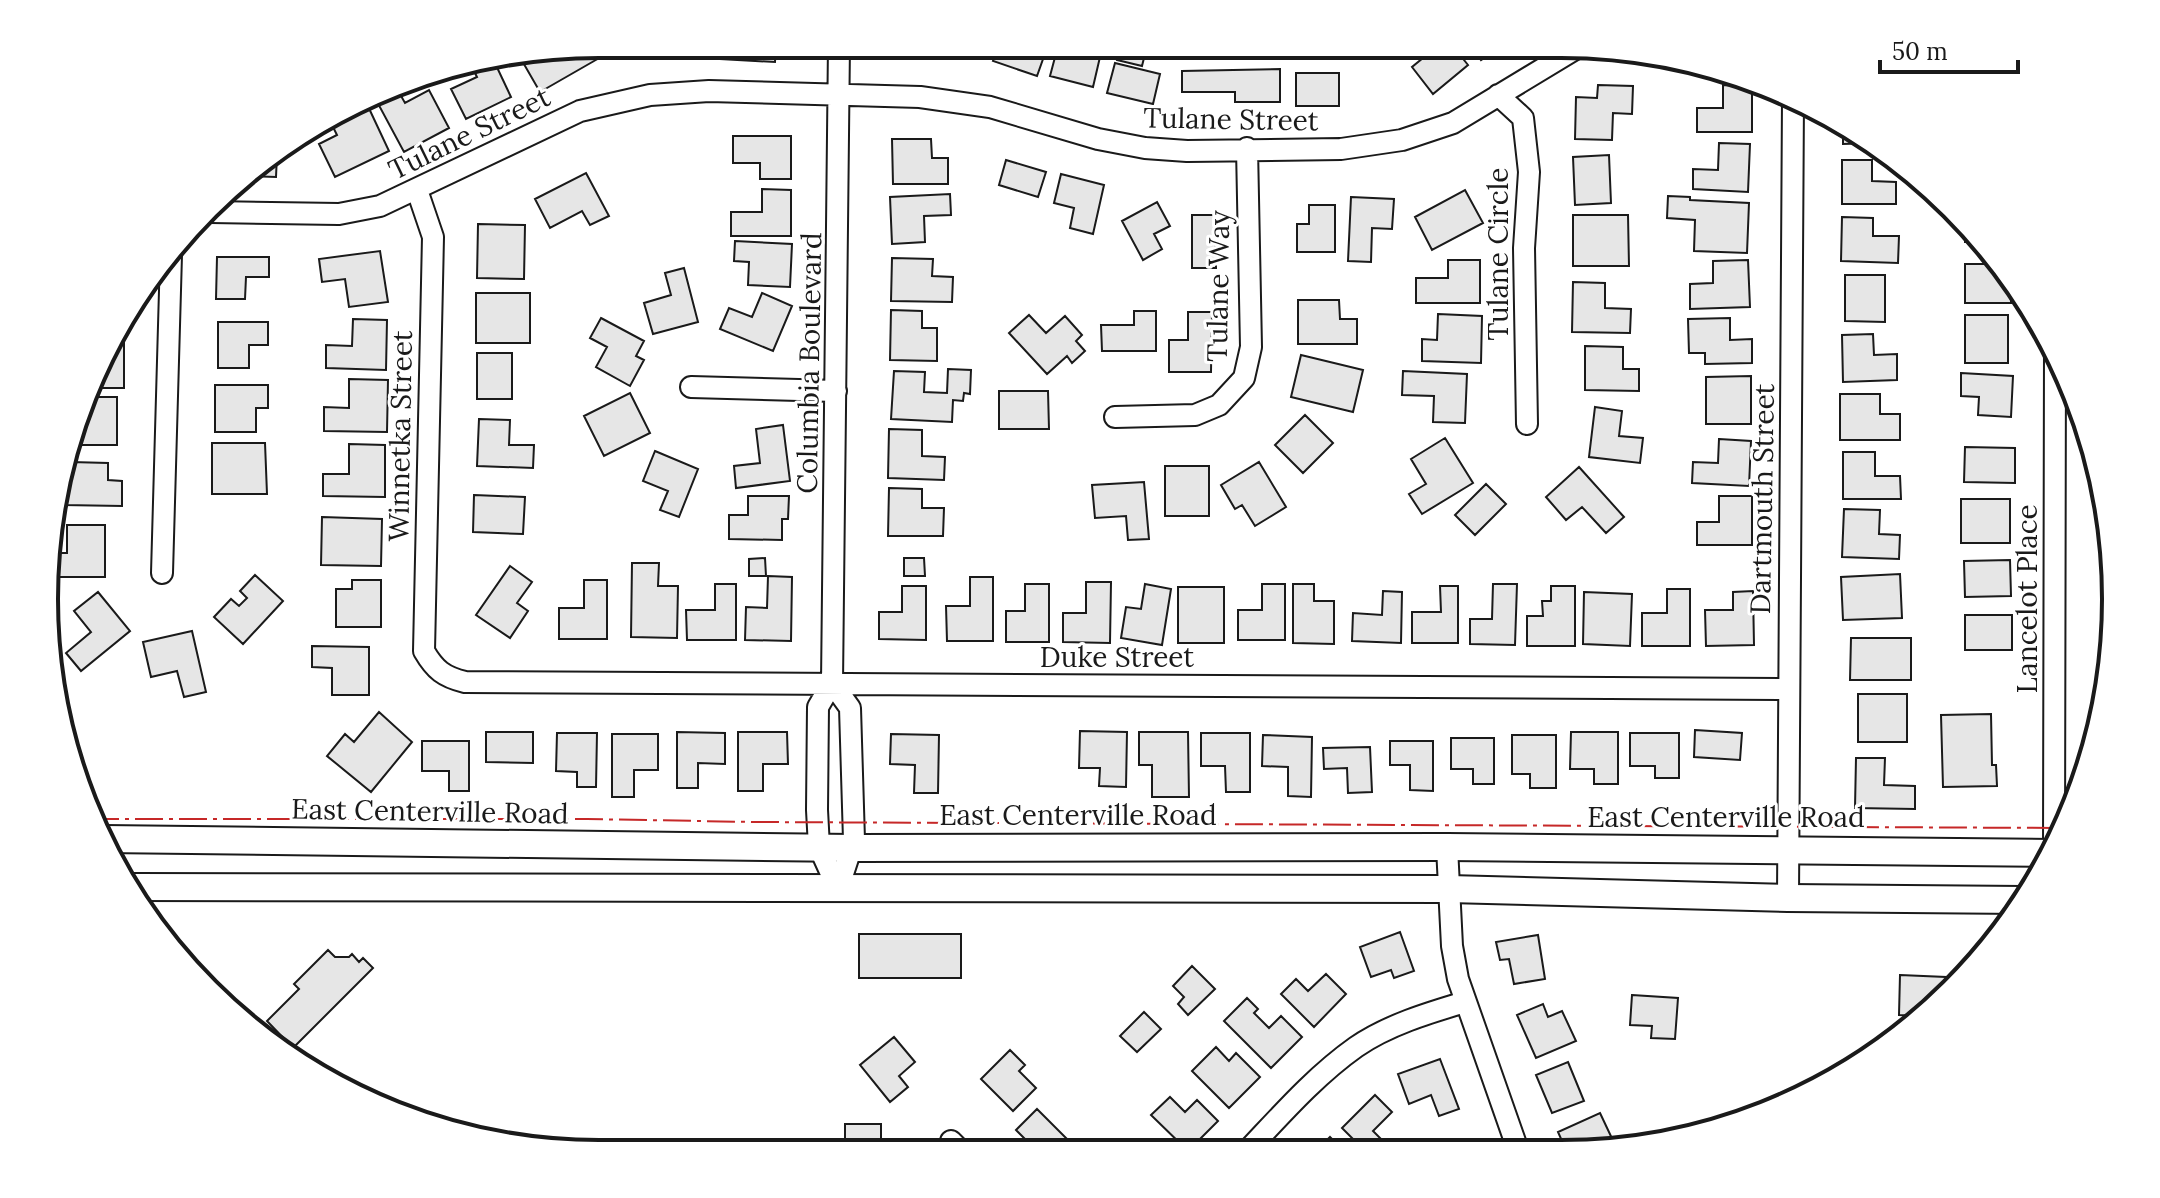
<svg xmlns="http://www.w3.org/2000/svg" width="2160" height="1198" font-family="Lora,serif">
<rect width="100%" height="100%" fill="#fff"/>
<path fill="#e6e6e6" stroke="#1a1a1a" stroke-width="2" d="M614,44H658L659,53L614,55Z
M704,44H776L775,62L703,58Z
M890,44H924V57L890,56Z
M999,44L1048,45L1037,76L993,61Z
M594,45L601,57L540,92L521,59Z
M1121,45L1147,46L1142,66L1117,60Z
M1439,45H1452L1468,65L1433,94L1412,67Z
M1471,45H1504L1481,60Z
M1058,46L1100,57L1093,87L1050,76Z
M494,61L511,97L466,119L451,89L477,77L471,65Z
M1693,61L1705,63L1726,72L1693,70Z
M1115,63L1160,74L1153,104L1107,93Z
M1280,69V102H1235V92H1182V71Z
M1296,73H1339V106H1296Z
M1598,85L1633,86L1632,114L1613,113L1612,140L1575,139L1576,97L1597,98Z
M1723,85L1752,86V132H1697V108H1723Z
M396,87L405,103L429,90L449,128L404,152L375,98Z
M366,102L389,151L335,177L319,144L337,135L333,127L351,118L348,112Z
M1843,121L1874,143L1843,144Z
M733,136H791V179H760V163H733Z
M892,139H931L932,158H948V184H893Z
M1719,143L1750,144L1748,192L1693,189V169L1718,170Z
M271,154H277L276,177L245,176L261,159Z
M1609,155L1611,203L1575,205L1573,157Z
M1006,160L1046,172L1038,197L999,185Z
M1842,160H1872V181L1896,182V204H1842Z
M586,173L609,216L590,225L582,211L550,228L535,199Z
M1061,174L1104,185L1093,234L1070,228L1074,208L1054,203Z
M762,189L791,190V236H731V212H762Z
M1465,190L1483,223L1432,250L1415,217Z
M950,194L951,215L924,216L925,242L892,244L890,197Z
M1668,196L1690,197V200L1749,203L1747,253L1694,251L1695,220L1667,218Z
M1351,197L1394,199L1392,229L1372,228L1371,262L1348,261Z
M1157,202L1170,226L1154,234L1162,249L1143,260L1122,221Z
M1309,205H1335V252H1297V224H1309Z
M1192,215H1215L1216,268H1192Z
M1573,215H1628L1629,266H1573Z
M1842,217L1873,218V236H1899L1898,263L1841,261Z
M1965,222L1984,242H1965Z
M478,224L525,225L524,279L477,278Z
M735,241L792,244L790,287L748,285L749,262L734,261Z
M380,251L388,302L349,307L345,279L322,282L319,259Z
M217,257H269V277H246L245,299H216Z
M892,258L933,259L932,276L953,277L952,302L891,301Z
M1448,260H1480V303H1416V278H1448Z
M1748,260L1750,307L1690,309V284L1713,283V261Z
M1965,264H2003L2011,277V303H1965Z
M684,268L698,322L653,334L644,303L671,295L665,273Z
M1845,275H1885V322L1845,321Z
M1573,282L1605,283V308L1631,309L1630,333L1572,332Z
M476,293H530V343H476Z
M762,293L792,306L773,351L720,329L729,308L752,317Z
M1298,300H1339L1340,319H1357V344H1298Z
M891,310L922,311V328H937V361L890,360Z
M1134,311H1156V351H1102L1101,325H1134Z
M1188,312H1212L1211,372H1169V340H1188Z
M1438,314L1482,316L1481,363L1422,361V339L1437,340Z
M1029,315L1046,333L1065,316L1082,335L1076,341L1085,351L1072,363L1067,356L1047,374L1009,333Z
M1965,315H2008V363H1965Z
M601,318L644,341L636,356L644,360L630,386L596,367L607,347L590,338Z
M1730,318V340L1752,339V363L1705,364V353H1689L1688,319Z
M353,319L387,320L386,370L326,368V345L352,346Z
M218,322H268V345H249V368H218Z
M1873,334L1874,355L1897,354V380L1843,382L1842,335Z
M116,338H124V388H94Z
M1585,346L1623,347V369H1639V391L1585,390Z
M477,353H512V399H477Z
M1301,355L1363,370L1353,412L1291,397Z
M948,369L971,370L970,394L964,393L963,401L953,400L952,422L891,419L894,371L925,372L924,392L947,393Z
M1403,371L1467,374L1465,423L1433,422L1434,396L1402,395Z
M1961,373L2013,376L2011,417L1978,415L1979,397L1961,396Z
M1751,376V424H1706V377Z
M349,379L388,380L387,432L324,431V407L349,408Z
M215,385H268V408H256V432H215Z
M999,391H1048L1049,429H999Z
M630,393L650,433L604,456L584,416Z
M1840,394H1880V414H1900V440H1840Z
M89,397H117V445H68L78,423H88Z
M1595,407L1622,411L1619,436L1643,438L1640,463L1589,457Z
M1305,415L1333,443L1303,473L1275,445Z
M479,419L510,420L509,445H534L533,468L477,466Z
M783,425L790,481L736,488L734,466L760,463L756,429Z
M889,429L922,430V456L945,457L944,480L888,478Z
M1445,438L1473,483L1422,514L1409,494L1426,484L1411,459Z
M1719,439L1751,441L1749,486L1692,483L1693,462L1718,463Z
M212,443H265L267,494H212Z
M349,444L385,445V497L323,496V474H349Z
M1965,447L2015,448V483L1964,482Z
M655,451L698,469L679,517L660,510L668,491L643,481Z
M1843,452H1875V476H1900L1901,499H1843Z
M71,462L108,463V480L122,481V506L63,505V478H71Z
M1259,462L1286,507L1255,526L1242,505L1235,509L1221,485Z
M1165,466H1209V516H1165Z
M1579,467L1624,517L1606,533L1582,507L1566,520L1546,497Z
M1144,482L1149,539L1128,540L1126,516L1095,518L1092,485Z
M1486,484L1506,504L1475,535L1455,515Z
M889,488L922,489V508H944L943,536H888Z
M474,495L525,497L523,534L473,532Z
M748,496H789L788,519H782V540L729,539V515H748Z
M1719,496H1752V545H1697V522H1719Z
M1961,499H2010V543H1961Z
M1844,509L1880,510L1879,534L1900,535L1899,559L1842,557Z
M322,517L382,519L381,566L321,565Z
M67,525H105V577H51L53,553H67Z
M765,558L766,576H749V559Z
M904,558H924L925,576H904Z
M2010,560L2011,596L1965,597L1964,561Z
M632,563H659L658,586H678L677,638L631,637Z
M510,566L532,582L517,603L528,611L510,638L476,615Z
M1900,574L1902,618L1843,620L1841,577Z
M255,575L283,601L243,644L214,617L231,599L239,606L247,598L240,591Z
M768,576L792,577L791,641L745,640L746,607L767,608Z
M970,577H993V641H947L946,606H970Z
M352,580H381V627H336V589H352Z
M584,580H607V639H559V608H584Z
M1086,582H1111L1110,643L1063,642V613H1086Z
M715,584H736V640H687L686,610H715Z
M1025,584H1049V642H1006V611H1025Z
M1145,584L1171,589L1162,645L1121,638L1126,607L1141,609Z
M1262,584H1285V640H1238V610H1262Z
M1293,584H1314V601H1334V644L1293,643Z
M1493,584H1517L1515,645L1470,644V619H1492Z
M902,586H926V640L879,639V612H902Z
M1440,586H1458V643H1412V612H1441Z
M1551,586H1575V646H1527V616H1543L1542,601H1551Z
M1178,587H1224V643H1178Z
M1667,589H1690V646H1642V613H1667Z
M1383,591L1402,592L1401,643L1352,641L1353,613L1382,615Z
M1753,591L1754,645L1706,646L1705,610H1733V592Z
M98,592L130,631L81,671L66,653L91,632L74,611Z
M1584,592L1632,594L1630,646L1583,644Z
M2102,607H2113L2112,648H2102Z
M1965,615H2012V650H1965Z
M192,631L206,692L184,697L177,671L151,677L143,642Z
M1851,638H1911V680H1850Z
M312,646L369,647V695H332V668L312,667Z
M1858,694H1907V742H1858Z
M379,712L412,742L371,792L327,756L345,734L354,742Z
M1991,714L1992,765H1996L1997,786L1943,787L1941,715Z
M1695,730L1742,733L1740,760L1694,757Z
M1080,731L1127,732L1126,787L1099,786L1100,768H1079Z
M486,732H533V763L486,762Z
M677,732L725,733V764L698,763V788H677Z
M738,732H787L788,764H763V791H738Z
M1139,732H1188L1189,797H1152V765H1139Z
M1571,732H1618V784H1594V769H1570Z
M557,733H597L596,787H577V772L556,771Z
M1201,733H1250V792H1226L1225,766H1201Z
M1630,733H1679V778H1655V766H1630Z
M612,734H658V770H634V797H612Z
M891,734L939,735L938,793H914L915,765L890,764Z
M1263,735L1312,737L1311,797L1288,796V767L1262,766Z
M1512,735H1556V788H1530V774H1512Z
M1451,738H1494V784H1473V769H1451Z
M422,741H469V791H449V771H422Z
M1390,741H1433V791L1410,790V765H1390Z
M1370,747L1372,792L1348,793L1347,768L1324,769L1323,748Z
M1856,758H1885L1884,785L1915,786V809L1855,808Z
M1400,932L1414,971L1394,978L1391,970L1371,977L1360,947Z
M859,934H961V978H859Z
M1538,935L1545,979L1514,984L1509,959L1500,960L1496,942Z
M328,950L335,957H349L352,954L359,962L363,958L373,968L293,1048L267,1021L299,989L294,984Z
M1192,966L1215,989L1188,1015L1178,1004L1184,997L1173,986Z
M1326,974L1346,994L1314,1027L1281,994L1296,979L1308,991Z
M1900,975L1946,977V998L1924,1016L1899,1015Z
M1632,995L1678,998L1675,1039L1651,1038L1652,1026L1630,1025Z
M1247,998L1258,1009L1254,1013L1269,1028L1281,1016L1302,1037L1271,1068L1224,1021Z
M1543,1004L1548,1017L1562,1011L1576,1041L1536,1058L1517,1015Z
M1144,1012L1161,1029L1137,1052L1120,1036Z
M894,1037L915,1062L899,1076L908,1087L890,1102L860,1065Z
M1216,1047L1229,1061L1236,1053L1260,1077L1229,1108L1192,1071Z
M1010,1050L1025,1065L1019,1071L1036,1088L1013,1111L981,1079Z
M1440,1059L1459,1109L1439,1116L1431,1095L1409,1104L1398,1074Z
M1568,1062L1584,1101L1552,1113L1536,1075Z
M1375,1095L1392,1112L1373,1131L1384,1142L1376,1150H1364L1342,1128Z
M1170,1097L1185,1112L1197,1100L1218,1121L1188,1151L1151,1115Z
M1037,1109L1069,1141L1059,1151H1027L1032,1146L1016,1130Z
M1600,1113L1617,1149L1566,1150L1558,1132Z
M845,1124H881V1152H845Z
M1330,1137L1343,1150H1317Z"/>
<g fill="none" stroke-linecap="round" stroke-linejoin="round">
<defs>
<path id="minor" d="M1498,95L1523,118L1529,172L1524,248L1527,424
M417,190L433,237L424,651C435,670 444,677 465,682L1789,689
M211,212L339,214L380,206L580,111L650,95L709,91L920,97L990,107L1098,139L1145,148L1187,151L1341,149L1402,140L1453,123L1582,45
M691,387L836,391
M1115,417L1195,415L1219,405L1244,378L1251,347L1247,148
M162,573L171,255
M832,683L839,44
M832,683L850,708L854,840L838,889L819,847L817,810L818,707Z
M1447,847L1452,946L1458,979L1518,1150
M2054,850L2055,348
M1788,898L1793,99
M951,1141L962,1152
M1247,1151C1281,1115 1315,1076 1356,1047C1388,1025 1428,1013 1465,1002"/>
<path id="major" d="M104,839L853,848L1447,847L2052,853
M133,887L1449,889L1788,898L2023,900"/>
</defs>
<use href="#minor" stroke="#1a1a1a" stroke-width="24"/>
<use href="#major" stroke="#1a1a1a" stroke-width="30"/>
<use href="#minor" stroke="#fff" stroke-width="20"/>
<use href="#major" stroke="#fff" stroke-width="26"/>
<path stroke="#c62828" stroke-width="2" stroke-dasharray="28 6 4 6" stroke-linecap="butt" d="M91,819H587L755,822L2064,828"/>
</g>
<g text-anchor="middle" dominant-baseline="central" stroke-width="6" stroke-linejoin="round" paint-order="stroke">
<g font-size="28" fill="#1a1a1a" stroke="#fff">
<text transform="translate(1231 119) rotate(1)">Tulane Street</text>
<text transform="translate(469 133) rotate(-26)">Tulane Street</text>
<text transform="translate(1498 254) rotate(-90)">Tulane Circle</text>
<text transform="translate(1218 286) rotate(-89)">Tulane Way</text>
<text transform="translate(809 363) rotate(-89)">Columbia Boulevard</text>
<text transform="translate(400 436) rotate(-89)">Winnetka Street</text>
<text transform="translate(1762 499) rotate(-89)">Dartmouth Street</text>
<text transform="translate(2027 599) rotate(-90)">Lancelot Place</text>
<text x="1117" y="657">Duke Street</text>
<text transform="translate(430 811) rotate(1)">East Centerville Road</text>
<text x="1078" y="815">East Centerville Road</text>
<text x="1726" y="817">East Centerville Road</text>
</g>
</g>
<path d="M0 0H2160V1198H0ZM599 58H1561A541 541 0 0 1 2102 599V599A541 541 0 0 1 1561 1140H599A541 541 0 0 1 58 599V599A541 541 0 0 1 599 58Z" fill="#fff" fill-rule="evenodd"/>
<path fill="none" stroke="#1a1a1a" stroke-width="4" d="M599 58H1561A541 541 0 0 1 2102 599V599A541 541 0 0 1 1561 1140H599A541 541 0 0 1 58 599V599A541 541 0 0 1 599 58Z"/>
<path d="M1880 60v12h138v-12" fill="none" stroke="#1a1a1a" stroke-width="4"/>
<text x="1892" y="60" font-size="24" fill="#1a1a1a" stroke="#ffffff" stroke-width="6" paint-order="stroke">50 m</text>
</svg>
